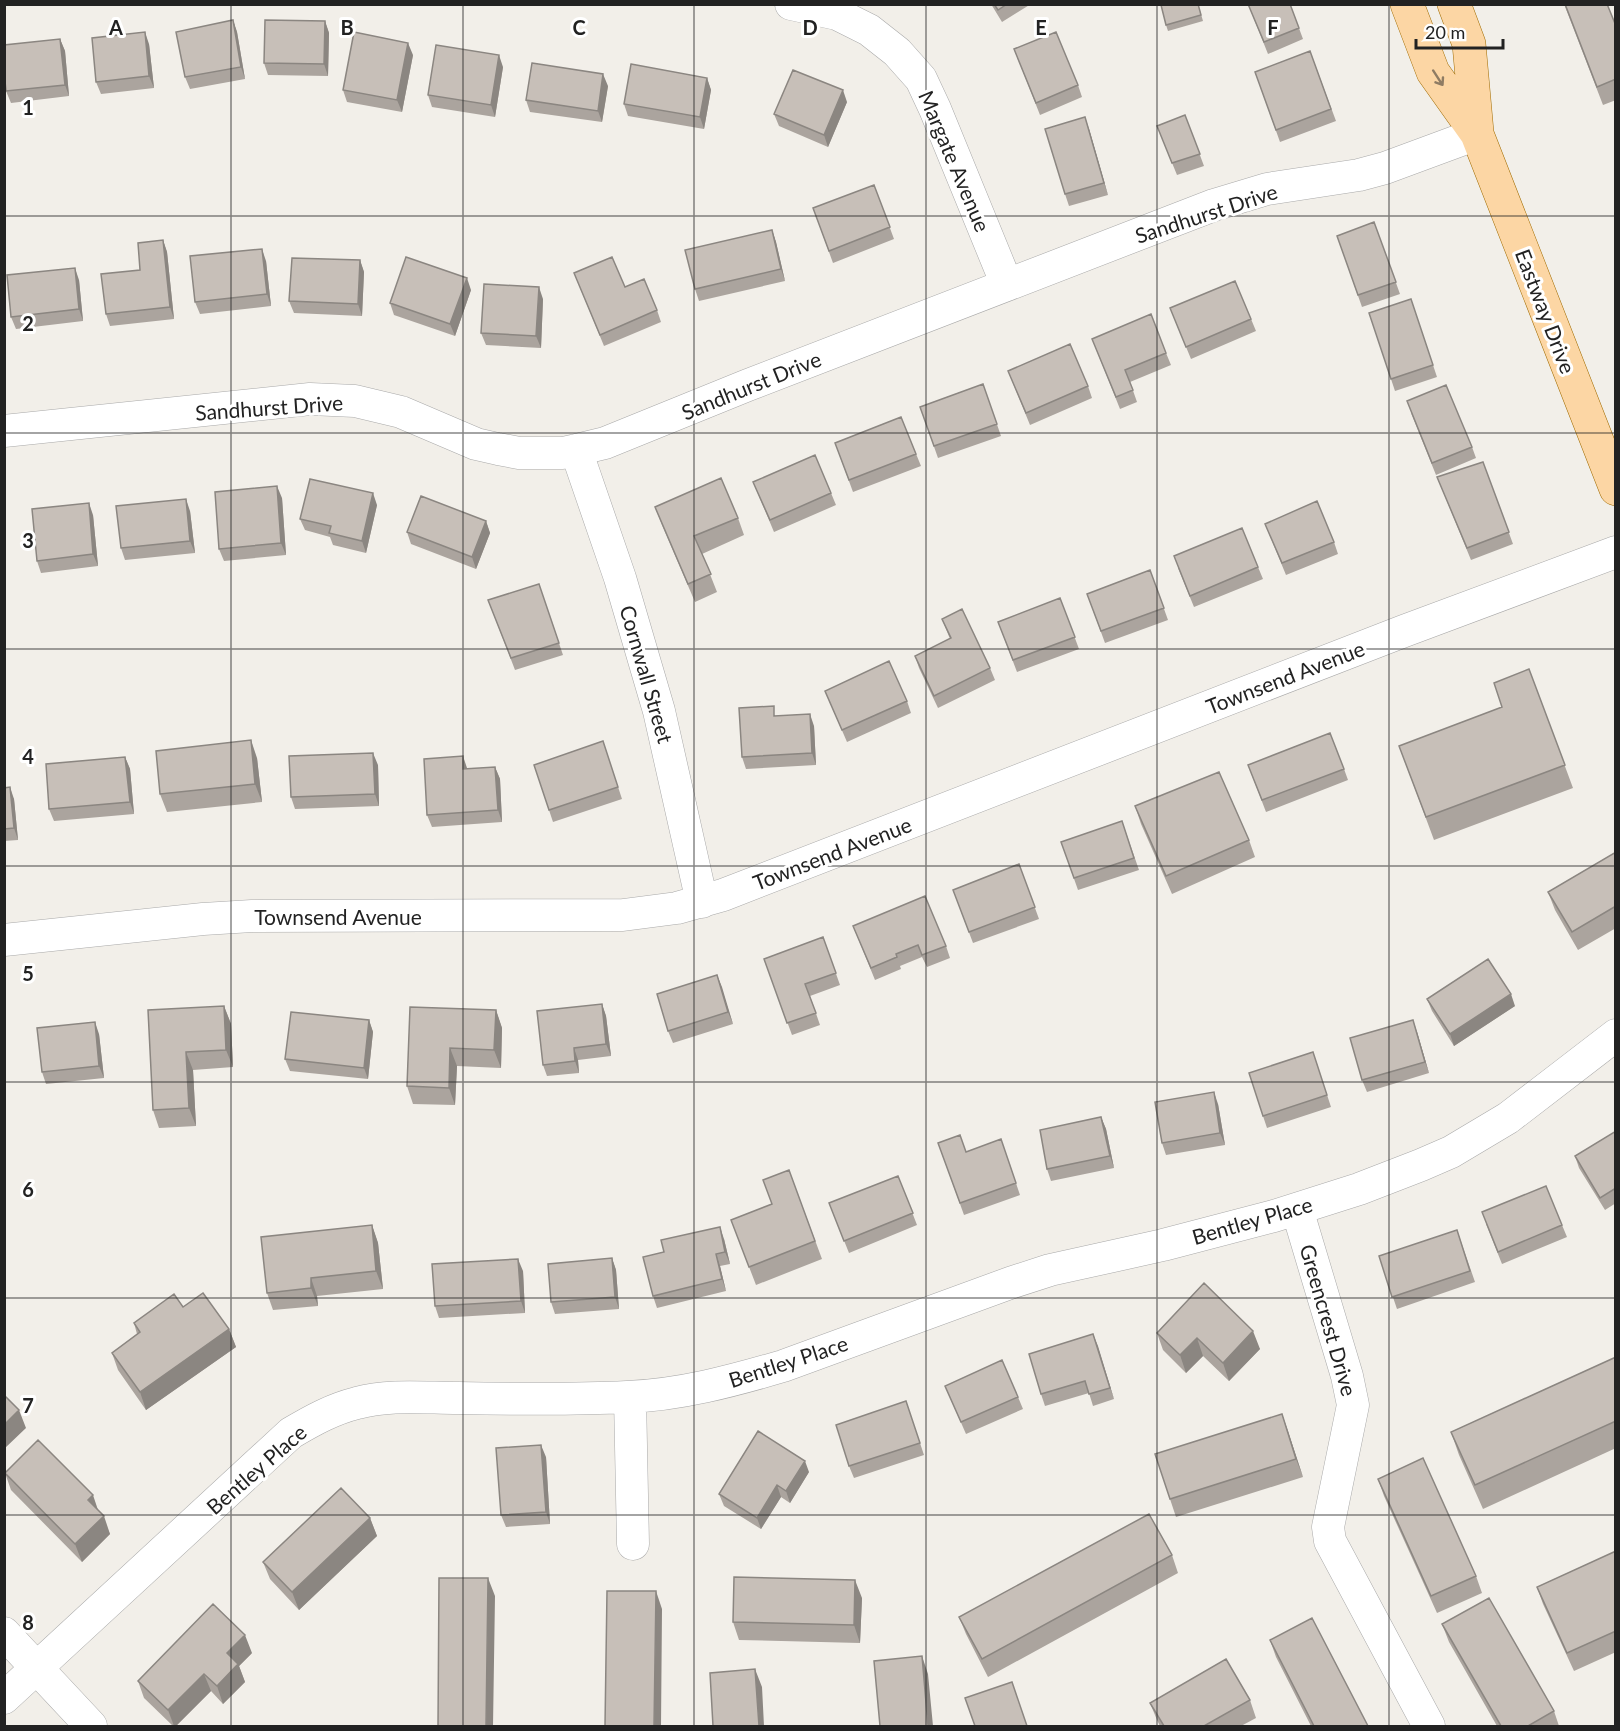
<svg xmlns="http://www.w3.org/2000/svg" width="1620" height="1731" font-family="Lato,sans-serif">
<rect width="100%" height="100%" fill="#f2efe9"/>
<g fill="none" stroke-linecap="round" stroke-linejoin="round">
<defs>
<path id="street" d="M791,4L837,14L869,30L897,52L921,79L935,109L1007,285
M4,431L310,399L355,401L401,412L476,444L498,449L519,453H563L576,450L605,443L748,385L1214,205L1267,189L1359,175L1385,168L1477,134
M576,450L620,578L659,711L702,902
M4,940L203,919L252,916L623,915L677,908L723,895L1404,631L1616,552
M1297,1209L1347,1376L1353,1405L1328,1527L1330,1541L1429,1726
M630,1397L633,1544
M4,1633L91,1726
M4,1698L291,1433C313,1420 333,1409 357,1403C389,1394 425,1398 458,1398C514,1399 570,1400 627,1397C680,1395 732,1381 783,1366L1010,1283L1050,1270L1163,1245L1274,1216L1359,1189L1421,1165L1451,1152L1508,1118L1616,1035"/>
<path id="primary" d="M1407,4L1433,72L1477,134L1616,489
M1454,4L1469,44L1477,132"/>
</defs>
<use href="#street" stroke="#a9a9a9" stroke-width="33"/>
<use href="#primary" stroke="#a06b00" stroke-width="34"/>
<use href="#street" stroke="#fff" stroke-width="32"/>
<use href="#primary" stroke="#fcd6a4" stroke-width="33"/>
</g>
<path fill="#aba49e" d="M991,4H1031L1002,22Z
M1198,4L1203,21L1168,31L1166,25Z
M1248,4H1290L1303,39L1268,54Z
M1564,4L1616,26V100L1603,105Z
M233,20L237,32L245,79L190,89L185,77Z
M325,21L329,33L328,76L268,75L264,63Z
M60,39L65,51L69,96L11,103L6,91Z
M149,44L154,88L101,94L96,82Z
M1014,49L1078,85L1082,97L1040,115Z
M1310,51L1336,121L1280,142L1255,72Z
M413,55L402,112L347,102L343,90Z
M503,67L495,117L432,107L428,95Z
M707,78L711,90L704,129L628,116L624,104Z
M608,86L602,122L530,112L526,100Z
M847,102L828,147L779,126L774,114Z
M1185,115L1204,166L1177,175L1157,126Z
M1089,129L1108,195L1069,206L1065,194Z
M874,185L894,239L833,263L813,208Z
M1374,222L1400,294L1362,307L1337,236Z
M772,230L776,242L785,281L699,301L695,289Z
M163,240L167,252L174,319L110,326L106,314Z
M360,260L364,272L362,316L294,313L289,301Z
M266,261L271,306L200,314L195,302Z
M574,273L625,287L657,310L661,322L604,346Z
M79,280L83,321L16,329L11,317Z
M471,290L455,336L394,315L390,303Z
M543,299L541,348L486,345L481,333Z
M1411,299L1437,377L1395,391L1391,379Z
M1170,308L1251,319L1256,331L1191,359Z
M1092,339L1166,353L1171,365L1130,382L1137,402L1120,409Z
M1008,371L1088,386L1092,398L1030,425Z
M983,384L1001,436L938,458L920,407Z
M1411,413L1472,447L1476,458L1436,475Z
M901,417L921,466L853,492L835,443Z
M1483,462L1513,544L1471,560L1437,477Z
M753,482L831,493L836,505L774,532Z
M282,498L286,555L224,561L219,549Z
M377,505L366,553L333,545L330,537L305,530L300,519Z
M655,507L738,518L744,535L702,554L717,592L695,602L662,525Z
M190,511L195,553L125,560L121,548Z
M93,515L98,566L41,573L37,561Z
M486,521L490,533L476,569L411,544L407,532Z
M1265,524L1334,542L1338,554L1286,575Z
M1258,567L1263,579L1194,607L1178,568Z
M1150,570L1168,620L1105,643L1087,594Z
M539,584L563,655L515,670L488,600Z
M1060,598L1079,649L1017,672L998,622Z
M942,619L990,668L995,680L938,708L919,668L915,656L950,639Z
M1529,669L1573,788L1434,840L1399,746L1502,707Z
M825,691L907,701L911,713L847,742Z
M777,716L814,726L816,765L746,769L742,757Z
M603,741L622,799L553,822L534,765Z
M125,757L130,769L134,814L54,821L49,809Z
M257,758L262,802L167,812L160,794Z
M378,765L379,806L295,809L291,797Z
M1248,765L1344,769L1348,780L1266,812Z
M495,767L500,779L502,822L432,827L427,815L467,769Z
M4,788L14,799L18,840L4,841Z
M1135,806L1249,840L1255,857L1172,894L1141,824Z
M1122,821L1139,870L1078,890L1061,842Z
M1616,852V928L1578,950L1555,910L1548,892Z
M1019,864L1039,919L973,943L953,890Z
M853,926L946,946L950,958L927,967L922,957L900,966L901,969L875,980Z
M823,937L840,985L810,996L820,1025L792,1035L764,959Z
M717,975L733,1024L673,1043L668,1031Z
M1427,999L1515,1006L1454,1046L1432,1011Z
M602,1004L606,1016L611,1056L578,1060L579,1073L547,1076L543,1065Z
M224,1006L231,1024L233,1067L193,1070L196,1126L159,1128L153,1110L148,1010Z
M410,1007L496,1010L502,1028L501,1068L457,1066L455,1105L413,1104L407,1086Z
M369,1020L373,1032L368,1079L290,1071L285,1059Z
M1417,1032L1429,1073L1367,1092L1362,1080Z
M99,1034L104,1078L46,1084L42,1072Z
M1313,1052L1331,1107L1267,1128L1263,1116Z
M1218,1104L1225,1145L1166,1155L1162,1143Z
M1101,1117L1106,1129L1114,1168L1051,1181L1047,1169Z
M1616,1131V1203L1605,1210L1579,1168L1575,1156Z
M1001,1139L1020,1195L964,1215L938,1143L966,1152Z
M789,1170L822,1259L756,1285L731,1220L772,1204Z
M898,1176L917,1225L849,1253L829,1203Z
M1486,1224L1562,1225L1567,1237L1502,1264Z
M372,1225L378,1243L383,1289L317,1296L318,1306L273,1310L267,1293Z
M1457,1230L1475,1282L1397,1309L1379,1256Z
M724,1239L730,1264L720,1266L726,1291L657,1308L653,1296Z
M612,1258L616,1270L619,1309L555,1314L551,1302Z
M523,1271L525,1313L439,1318L435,1306Z
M1204,1283L1260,1349L1229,1381L1203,1356L1186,1373L1163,1350L1157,1333Z
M183,1307L229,1329L236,1347L146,1410L118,1370L112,1353L137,1334L134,1323Z
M1093,1334L1114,1399L1093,1406L1089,1393L1045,1406L1041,1394Z
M1616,1357V1448L1483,1509L1459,1455L1451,1432Z
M945,1386L1018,1397L1023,1409L966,1434Z
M906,1401L924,1455L854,1478L849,1466Z
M1282,1414L1303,1477L1176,1517L1170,1499Z
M546,1457L550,1524L506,1527L501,1515Z
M809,1472L790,1503L781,1497L761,1529L724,1506L719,1494Z
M5,1473L98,1510L110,1534L82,1562L11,1490Z
M1378,1479L1476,1576L1482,1593L1437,1613L1384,1496Z
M370,1518L377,1536L299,1610L270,1579L263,1562Z
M1616,1551V1652L1574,1671L1543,1604L1537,1587Z
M1172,1555L1178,1573L988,1677L966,1634L959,1617Z
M862,1598L860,1643L739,1640L733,1622Z
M1442,1624L1554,1711L1559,1726H1497L1449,1642Z
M1270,1640L1368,1726H1311L1276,1657Z
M252,1653L239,1666L245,1682L223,1704L211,1691L176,1726H173L144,1698L138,1681Z
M1250,1700L1256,1718L1241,1726H1160L1157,1720L1150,1703Z"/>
<path fill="#8b8681" d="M233,20L237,32L245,79L241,67Z
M325,21L329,33L328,76L324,64Z
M145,32L149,44L154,88L149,76Z
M60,39L65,51L69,96L65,85Z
M408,43L413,55L402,112L397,100Z
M499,55L503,67L495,117L491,105Z
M603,74L608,86L602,122L598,111Z
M707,78L711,90L704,129L700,117Z
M843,90L847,102L828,147L824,135Z
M1085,117L1089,129L1108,195L1104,183Z
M772,230L776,242L785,281L781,269Z
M163,240L167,252L174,319L170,307Z
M262,249L266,261L271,306L267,294Z
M360,260L364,272L362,316L358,304Z
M75,268L79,280L83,321L79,309Z
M467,278L471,290L455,336L450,324Z
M539,287L543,299L541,348L536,336Z
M277,486L282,498L286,555L281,543Z
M373,493L377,505L366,553L362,541Z
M186,499L190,511L195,553L190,541Z
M89,503L93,515L98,566L93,554Z
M486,521L490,533L476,569L472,557Z
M810,714L814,726L816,765L812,753Z
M251,740L257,758L262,802L255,784Z
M373,753L378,765L379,806L375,794Z
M463,756L467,768L468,781L463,769Z
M125,757L130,769L134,814L130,802Z
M495,767L500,779L502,822L498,810Z
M10,787L14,799L18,840L14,828Z
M717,975L722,987L733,1024L728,1012Z
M1511,994L1515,1006L1454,1046L1450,1034Z
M602,1004L606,1016L611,1056L606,1044Z
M224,1006L231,1024L233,1067L226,1050Z
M496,1010L502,1028L501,1068L494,1050Z
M369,1020L373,1032L368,1079L364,1068Z
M1413,1020L1417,1032L1429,1073L1425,1062Z
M95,1022L99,1034L104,1078L99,1066Z
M450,1048L457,1066L455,1105L449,1088Z
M574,1048L578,1060L579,1073L575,1061Z
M186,1052L193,1070L196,1126L189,1108Z
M1214,1092L1218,1104L1225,1145L1220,1133Z
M1101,1117L1106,1129L1114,1168L1110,1156Z
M372,1225L378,1243L383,1289L376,1271Z
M720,1227L724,1239L730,1264L725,1252Z
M716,1254L720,1266L726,1291L722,1279Z
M612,1258L616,1270L619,1309L615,1297Z
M518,1259L523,1271L525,1313L521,1301Z
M311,1278L317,1296L318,1306L311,1288Z
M229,1329L236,1347L146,1410L140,1392Z
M1253,1331L1260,1349L1229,1381L1223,1363Z
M1093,1334L1098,1346L1114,1399L1110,1388Z
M1197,1338L1203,1356L1186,1373L1180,1355Z
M19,1410L26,1428L4,1449V1425Z
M1282,1414L1288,1431L1303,1477L1296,1459Z
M541,1445L546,1457L550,1524L546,1512Z
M805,1461L809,1472L790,1503L786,1491Z
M777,1485L781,1497L761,1529L757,1518Z
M93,1495L99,1513L88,1500Z
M104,1516L110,1534L82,1562L75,1544Z
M370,1518L377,1536L299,1610L292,1592Z
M488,1578L495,1596L493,1726H486Z
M855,1580L862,1598L860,1643L854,1625Z
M656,1591L662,1609L661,1726H654Z
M245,1635L252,1653L239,1666L245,1682L223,1704L217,1686L227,1653Z
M922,1656L928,1674L933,1726H928Z
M755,1669L762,1687L764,1726H759Z
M204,1674L211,1691L176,1726H174L168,1710Z"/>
<path fill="#c7bfb8" stroke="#8b8681" stroke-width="1.5" d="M994,4H1007L998,10Z
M1164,4H1198L1201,15L1166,25L1161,5Z
M1248,4H1290L1299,28L1264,42Z
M1565,4H1607L1616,26V79L1597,87Z
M233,20L241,67L185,77L176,32Z
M265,20L325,21L324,64L264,63Z
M145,32L149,76L96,82L92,38Z
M354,32L408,43L397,100L343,90Z
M1056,32L1078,85L1036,103L1014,49Z
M60,39L65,85L6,91L4,71V45Z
M436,45L499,55L491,105L428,95Z
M1310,51L1331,109L1276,130L1255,72Z
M532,63L603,74L598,111L526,100Z
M631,64L707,78L700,117L624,104Z
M793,70L843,90L824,135L774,114Z
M1185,115L1200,154L1172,163L1157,126Z
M1085,117L1104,183L1065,194L1045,129Z
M874,185L890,227L829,251L813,208Z
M1374,222L1396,282L1358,295L1337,236Z
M772,230L781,269L695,289L685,250Z
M163,240L170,307L106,314L101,274L140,270L138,243Z
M262,249L267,294L195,302L190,256Z
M406,257L467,278L450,324L390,303Z
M612,257L625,287L644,279L657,310L600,335L574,273Z
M292,258L360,260L358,304L289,301Z
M75,268L79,309L11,317L7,275Z
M1235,281L1251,319L1186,347L1170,308Z
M484,284L539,287L536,336L481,333Z
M1411,299L1433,365L1391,379L1369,313Z
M1151,314L1166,353L1125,370L1133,390L1116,397L1092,339Z
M1070,344L1088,386L1026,413L1008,371Z
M983,384L997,424L934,446L920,407Z
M1446,385L1472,447L1432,463L1407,401Z
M901,417L916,454L849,480L835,443Z
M815,455L831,493L770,520L753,482Z
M1483,462L1509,532L1467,548L1437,477Z
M721,478L738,518L694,536L711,574L688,584L655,507Z
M310,479L373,493L362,541L329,533L331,526L300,519Z
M277,486L281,543L219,549L215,492Z
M421,496L486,521L472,557L407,532Z
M186,499L190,541L121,548L116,506Z
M1317,501L1334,542L1282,563L1265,524Z
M89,503L93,554L37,561L32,509Z
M1242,528L1258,567L1190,596L1174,556Z
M1150,570L1164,608L1101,631L1087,594Z
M539,584L559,643L511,658L488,600Z
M1060,598L1075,637L1013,660L998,622Z
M962,609L990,668L934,696L915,656L951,638L942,619Z
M889,661L907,701L842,730L825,691Z
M1529,669L1565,765L1426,817L1399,746L1502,707L1494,683Z
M774,706V716L810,714L812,753L742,757L739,708Z
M1330,733L1344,769L1262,800L1248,765Z
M251,740L255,784L160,794L156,751Z
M603,741L618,787L549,810L534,765Z
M373,753L375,794L291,797L289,756Z
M463,756V769L495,767L498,810L427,815L424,759Z
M125,757L130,802L49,809L46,764Z
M1219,772L1249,840L1166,876L1135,806Z
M10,787L14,828L4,829V788Z
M1122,821L1134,858L1074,878L1061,842Z
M1616,852V906L1572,932L1548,892Z
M1019,864L1035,907L969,932L953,890Z
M925,896L946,946L922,955L918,945L896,954L897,957L871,968L853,926Z
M823,937L836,973L805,984L816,1013L787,1023L764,959Z
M1488,959L1511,994L1450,1034L1427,999Z
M717,975L728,1012L668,1031L657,994Z
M602,1004L606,1044L574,1048L575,1061L543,1065L537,1011Z
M224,1006L226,1050L186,1052L189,1108L153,1110L148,1010Z
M410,1007L496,1010L494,1050L450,1048L449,1088L407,1086Z
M291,1012L369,1020L364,1068L285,1059Z
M1413,1020L1425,1062L1362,1080L1350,1038Z
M95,1022L99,1066L42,1072L37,1028Z
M1313,1052L1327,1095L1263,1116L1249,1073Z
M1214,1092L1220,1133L1162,1143L1155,1102Z
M1101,1117L1110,1156L1047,1169L1040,1130Z
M1616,1131V1188L1600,1198L1575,1156Z
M960,1135L966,1152L1001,1139L1016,1183L960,1203L938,1143Z
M789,1170L815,1241L749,1267L731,1220L772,1204L763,1180Z
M898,1176L913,1213L844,1241L829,1203Z
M1546,1186L1562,1225L1498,1252L1482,1212Z
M372,1225L376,1271L311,1278V1288L267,1293L261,1237Z
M720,1227L725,1252L716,1254L722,1279L653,1296L643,1257L664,1252L661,1240Z
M1457,1230L1470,1271L1392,1297L1379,1256Z
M612,1258L615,1297L551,1302L548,1264Z
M518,1259L521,1301L435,1306L432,1264Z
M1204,1283L1253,1331L1223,1363L1197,1338L1180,1355L1157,1333Z
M203,1293L229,1329L140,1392L112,1353L140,1332L134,1323L174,1294L183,1307Z
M1093,1334L1110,1388L1089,1394L1085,1381L1041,1394L1029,1354Z
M1616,1357V1421L1475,1485L1451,1432Z
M1002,1360L1018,1397L961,1422L945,1386Z
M4,1395L19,1410L4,1425Z
M906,1401L920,1443L849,1466L836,1425Z
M1282,1414L1296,1459L1170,1499L1155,1454Z
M758,1431L805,1461L786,1491L777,1485L757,1518L719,1494Z
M38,1440L93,1495L88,1500L104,1516L75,1544L5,1473Z
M541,1445L546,1512L501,1515L496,1448Z
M1423,1458L1476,1576L1431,1596L1378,1479Z
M341,1488L370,1518L292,1592L263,1562Z
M1149,1514L1172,1555L982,1659L959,1617Z
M1616,1551V1631L1567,1653L1537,1587Z
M734,1577L855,1580L854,1625L733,1622Z
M439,1578H488L486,1726H438Z
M607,1591H656L654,1726H605Z
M1489,1598L1554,1711L1528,1726H1501L1442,1624Z
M213,1604L245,1635L227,1653L238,1664L217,1686L204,1674L168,1710L138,1681Z
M1312,1618L1368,1726H1314L1270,1640Z
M922,1656L928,1726H880L874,1661Z
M1226,1659L1250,1700L1204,1726H1164L1150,1703Z
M755,1669L759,1726H713L710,1673Z
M1012,1682L1027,1726H975L965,1698Z"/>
<defs><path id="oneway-shaft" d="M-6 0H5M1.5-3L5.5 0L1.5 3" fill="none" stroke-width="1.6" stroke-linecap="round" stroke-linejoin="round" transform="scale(1.5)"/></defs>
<use stroke="#8f7c63" href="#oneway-shaft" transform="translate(1438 78) rotate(57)"/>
<path fill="none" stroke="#222" stroke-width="1.5" stroke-opacity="0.55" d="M231,4V1726M463,4V1726M694,4V1726M926,4V1726M1157,4V1726M1389,4V1726M4,216H1616M4,433H1616M4,649H1616M4,866H1616M4,1082H1616M4,1298H1616M4,1515H1616"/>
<g text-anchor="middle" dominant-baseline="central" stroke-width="6" stroke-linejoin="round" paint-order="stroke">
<g font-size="21" fill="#222" stroke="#fff">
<text transform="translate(955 161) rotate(67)">Margate Avenue</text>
<text transform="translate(1206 213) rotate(-18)">Sandhurst Drive</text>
<text transform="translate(1546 311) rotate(69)">Eastway Drive</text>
<text transform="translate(751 385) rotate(-22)">Sandhurst Drive</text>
<text transform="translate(269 407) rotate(-4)">Sandhurst Drive</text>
<text transform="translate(647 674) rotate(74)">Cornwall Street</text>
<text transform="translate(1285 677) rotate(-21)">Townsend Avenue</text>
<text transform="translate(832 853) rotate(-21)">Townsend Avenue</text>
<text x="338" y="916">Townsend Avenue</text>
<text transform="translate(1252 1220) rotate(-16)">Bentley Place</text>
<text transform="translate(1329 1320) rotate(74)">Greencrest Drive</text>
<text transform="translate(788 1361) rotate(-18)">Bentley Place</text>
<text transform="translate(256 1469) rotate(-41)">Bentley Place</text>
</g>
</g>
<g font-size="20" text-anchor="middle" font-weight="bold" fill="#222" stroke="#fff" stroke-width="6" stroke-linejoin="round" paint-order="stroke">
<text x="116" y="35">A</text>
<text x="347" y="35">B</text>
<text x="579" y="35">C</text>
<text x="810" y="35">D</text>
<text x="1041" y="35">E</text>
<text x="1273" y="35">F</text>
<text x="28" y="115">1</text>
<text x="28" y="331">2</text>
<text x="28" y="548">3</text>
<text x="28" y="764">4</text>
<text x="28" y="981">5</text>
<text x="28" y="1197">6</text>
<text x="28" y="1413">7</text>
<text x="28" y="1630">8</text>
</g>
<rect width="1620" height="1731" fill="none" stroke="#222222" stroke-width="12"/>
<path d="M1416 39v9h87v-9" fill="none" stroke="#222222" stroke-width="3"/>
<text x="1425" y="39" font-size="18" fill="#222222" stroke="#ffffff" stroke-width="4.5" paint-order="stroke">20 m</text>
</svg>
